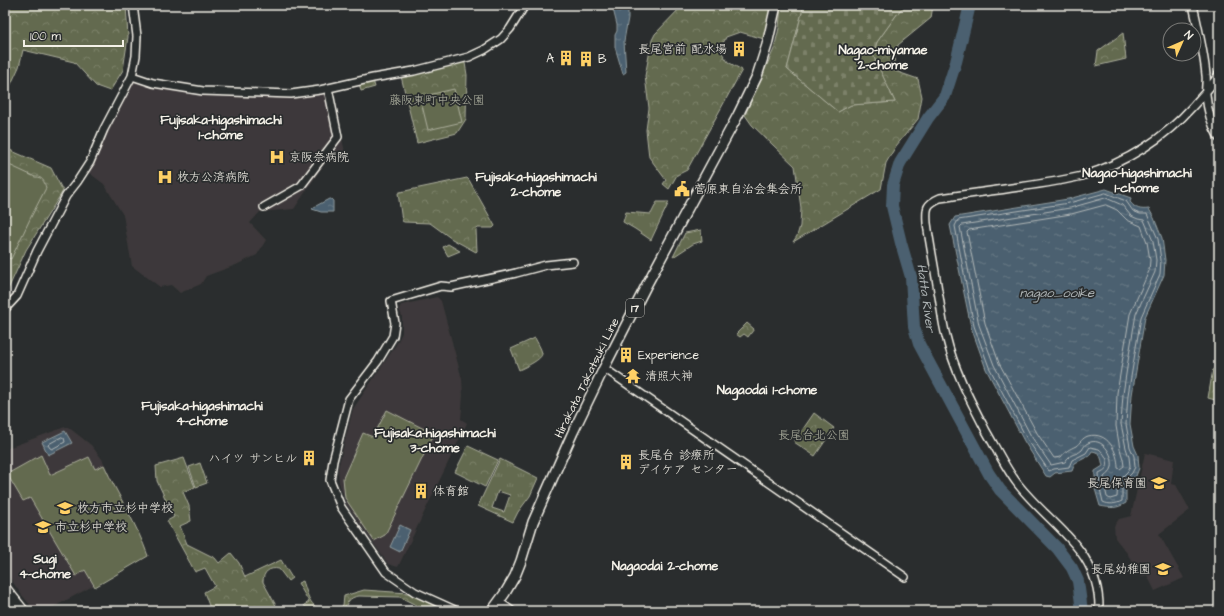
<svg xmlns="http://www.w3.org/2000/svg" width="1224" height="616" font-family="'Architects Daughter','Klee One',sans-serif">
<defs>
<pattern id="grass-tufts" width="24" height="20" patternUnits="userSpaceOnUse"><rect width="24" height="20" fill="#646b50"/><path d="M3 7l-1-3M5 7V3M7 7l1-3M15 17l-1-3M17 17v-4M19 17l1-3" fill="none" stroke="#7b8169"/></pattern>
<pattern id="forest-crowns" width="20" height="18" patternUnits="userSpaceOnUse"><rect width="20" height="18" fill="#646b50"/><path d="M2 6a3 3 0 1 1 6 0M12 15a3 3 0 1 1 6 0" fill="none" stroke="#7b8169"/></pattern>
<pattern id="cemetery-stones" width="16" height="16" patternUnits="userSpaceOnUse"><rect width="16" height="16" fill="#646b50"/><path d="M2 7V4a2 2 0 0 1 4 0v3zM10 15v-3a2 2 0 0 1 4 0v3z" fill="#7b8169"/></pattern>
<pattern id="water-ripples" width="26" height="14" patternUnits="userSpaceOnUse"><rect width="26" height="14" fill="#4c616f"/><path d="M2 4q2-2 4 0t4 0M15 11q2-2 4 0t4 0" fill="none" stroke="#667884"/></pattern>
</defs>
<rect width="100%" height="100%" fill="#2a2d2e"/>
<filter id="ink" filterUnits="userSpaceOnUse"><feTurbulence type="fractalNoise" baseFrequency=".025" numOctaves="2"/><feDisplacementMap in="SourceGraphic" scale="8" xChannelSelector="R" yChannelSelector="G"/><feConvolveMatrix kernelMatrix="1 2 1 2 8 2 1 2 1" color-interpolation-filters="sRGB"/></filter>
<g filter="url(#ink)">
<path fill="#3d393a" d="M138,80L204,94L331,90L345,152L328,158L294,209L260,212L250,223L266,240L257,255L236,265L206,276L201,284L180,293L171,285L160,287L132,266L123,215L104,184L88,172L109,127L131,83Z
M437,297L441,301L462,379L463,396L461,419L467,423L398,567L388,564L346,504L339,482L338,468L353,409L396,345L402,333V316L399,309L401,305Z
M65,427H68L91,445L102,459L149,556L46,611H35L21,594L5,571V454L8,448Z
M1145,453L1174,460L1171,484L1176,485L1190,510L1159,534L1184,578L1155,591L1147,575L1141,577L1127,553L1115,538L1114,526L1119,519L1131,516Z"/>
<path fill="url(#grass-tufts)" stroke="#acae9c" fill-rule="evenodd" d="M657,202H669L651,240L635,229L623,222L626,212L651,214Z
M500,459L538,478L530,496L518,512L513,522L478,506ZM498,491L510,495L504,512L492,508Z"/>
<path fill="url(#forest-crowns)" stroke="#acae9c" d="M5,5H126L128,37L123,70L110,91L96,86L74,62L23,50L19,67L5,97Z
M683,5H771L764,39L740,32L726,37L720,50L728,62L742,70L687,170L677,175L669,189L663,184L666,180L649,157L646,130L649,108L645,76L652,40L655,34Z
M781,5H804L787,69L838,112L851,105L895,102L873,56L877,42L900,10L908,5H933L931,18L898,45L892,70L918,79L922,97L918,119L896,146L886,163L881,189L793,242L797,236L800,226L801,208L795,166L752,125L745,115L774,49L779,28Z
M1123,33L1126,59L1096,66L1098,51Z
M461,62L465,63L467,75L466,119L457,133L417,143L401,76Z
M373,80L375,87L361,91L359,83Z
M5,148L51,168L63,191L26,250L5,296Z
M467,178L469,180L495,226L493,228H478L476,230L477,251L476,252L452,239L430,223L404,222L402,221L398,193L400,192Z
M701,230L702,241L693,244L673,257L685,233Z
M448,244L460,251L448,256L443,247Z
M747,323L754,329L748,337L744,334L740,337L736,334Z
M535,338C537,342 541,348 542,353C543,359 525,367 519,370L511,349Z
M1215,368L1219,375V401L1208,398L1213,369Z
M814,413L834,428L815,456L794,442Z
M468,446L498,460L485,487L455,472Z
M184,458L195,487L183,492L189,506L191,521L180,526L187,544L215,558L219,563L231,553L239,563L245,577L281,560L292,578L288,581L279,569C269,567 263,572 263,582L279,611H268L255,606L252,611H211L204,592L215,586L205,568L195,572L167,521L174,517L157,481L156,466Z
M200,463L207,483L196,487L189,467Z
M303,581C308,595 309,607 325,611H308L304,605L309,602L298,583Z
M364,590L408,593L445,611H428L400,597L359,596C349,597 347,603 343,611H337L343,605L344,596Z"/>
<path fill="url(#cemetery-stones)" stroke="#acae9c" d="M804,5H908L900,10L877,42L873,55L895,102L851,105L838,112L787,69Z"/>
<path fill="#646b50" stroke="#acae9c" d="M454,89L462,122L428,130L420,97Z
M5,163L35,177C43,177 44,181 46,188L31,217L11,259L5,257Z
M387,410L434,434L385,535L374,541L345,498L343,478L363,433L373,437Z
M41,455L50,475L89,457L95,469L104,465C118,496 137,524 148,556L95,587L85,570L76,576L30,498L23,501L7,474Z"/>
<path fill="url(#water-ripples)" stroke="#8f9b9f" d="M612,5H628V18L624,41L626,72L623,74L615,47V35L617,31V25Z
M1106,189L1131,198L1130,202C1136,209 1140,210 1149,209L1154,218L1162,238L1165,260L1164,275L1145,317L1132,395L1130,424L1134,446L1138,455L1139,468L1136,476L1126,485V503C1116,509 1111,508 1100,506L1095,489V471L1103,466C1101,458 1101,452 1092,451L1089,456L1075,463L1072,471L1055,473L1050,477L1046,476L1024,441L986,369L971,327L950,225L955,217L1068,199Z
M329,199H331L333,201V212H321L312,209L314,207Z
M65,431L72,443L48,455L42,442Z
M400,525L410,530L400,552L390,547Z"/>
<g fill="none" stroke-linecap="round" stroke-linejoin="round">
<path stroke="#b1b7b8" stroke-width="1" d="M1106,193L1126,201L1133,211L1140,214H1147L1158,239L1161,260L1160,274L1141,317L1128,395L1126,424L1130,447L1134,456L1135,467L1132,473L1122,483V501C1116,504 1109,505 1103,502L1100,489L1099,473C1101,472 1106,470 1107,467C1109,460 1104,453 1099,449L1090,447L1086,453L1072,460L1069,467L1054,469L1049,471L1027,439L989,367L974,326L955,226L958,220L1069,203Z
M1106,198L1122,205L1131,216L1138,219L1144,220L1153,241L1156,260L1155,272L1136,314L1128,361L1123,394L1121,424L1126,448L1129,457L1130,466L1128,471L1118,481L1117,497L1110,499L1107,497L1105,488L1104,477C1107,474 1111,472 1112,467C1114,455 1102,436 1088,443C1085,444 1084,447 1082,450C1075,456 1071,452 1065,462L1051,465L1031,436L994,365L979,325L960,227L962,225L1070,208Z
M1106,205L1117,210L1127,220L1141,226L1147,242L1150,260L1149,271L1130,314L1117,393L1116,426L1120,449L1123,459L1124,466L1120,469L1118,468C1118,452 1108,431 1088,436C1082,438 1080,443 1076,446C1070,449 1065,451 1061,457L1054,458L1037,433L999,363L985,323L967,232L969,230L1071,214Z
M62,437L64,438L65,442L52,449L50,448L48,445L49,444Z"/>
<path stroke="#4c616f" stroke-width="12" d="M970,5L956,62L945,96L928,118L900,163L893,185L892,206L901,243L911,277L914,327L919,344L989,474L1000,490L1057,548L1072,568L1078,581L1082,611"/>
<defs>
<path id="tertiary" d="M1193,5C1198,28 1204,52 1206,75C1207,81 1205,87 1206,94C1207,109 1211,124 1219,138
M132,76L153,83L203,91L291,94L320,90L373,78L414,71L469,57L484,50L501,39L510,29L525,5
M264,207L301,186L338,137L328,88
M5,309L17,296L37,251L66,196L77,182L90,162L104,129L132,76L136,56L137,36L133,5
M604,368L905,577
M5,586L25,611
M5,595L18,611
M499,602L512,611
M5,605L9,611
M457,611L415,592L386,572L341,507L330,480L333,461L349,399L378,361L393,336L395,323L391,301L441,286L451,287L516,273L546,265L573,262
M1099,611C1101,549 1050,526 1017,483C1005,467 996,448 986,431C970,400 954,370 946,336C942,322 941,306 938,291C935,269 930,246 927,223C926,208 926,204 940,198C966,194 993,191 1019,187C1040,184 1061,181 1082,176C1125,163 1164,139 1194,105C1203,95 1212,86 1219,74"/>
<path id="primary" d="M492,611L505,593L515,576L521,561L533,522L573,432L604,368L646,286L738,115L757,76L767,45L776,5"/>
</defs>
<use href="#tertiary" stroke="#f4f1e8" stroke-width="10"/>
<use href="#primary" stroke="#f4f1e8" stroke-width="12"/>
<use href="#tertiary" stroke="#2a2d2e" stroke-width="7"/>
<use href="#primary" stroke="#2a2d2e" stroke-width="9"/>
</g>
</g>
<defs>
<symbol id="building-bare" viewBox="-9 -9 18 18"><path d="M-4-6H4V6H1V3H-1V6H-4ZM-2.5-4.3h1.7v1.8h-1.7ZM.8-4.3h1.7v1.8H.8ZM-2.5-1h1.7V.8h-1.7ZM.8-1h1.7V.8H.8Z" fill="#ffd166" stroke="#2a2d2e" stroke-width="2.5" paint-order="stroke"/></symbol>
<symbol id="hospital-bare" viewBox="-9 -9 18 18"><path d="M-5-5h3v3.5h4V-5h3V5h-3V1.5h-4V5h-3Z" fill="#ffd166" stroke="#2a2d2e" stroke-width="2.5" paint-order="stroke"/></symbol>
<symbol id="civic-bare" viewBox="-9 -9 18 18"><path d="M-.6-6.5H3V-4.5H.6V-3L4-1V1h2V6H-6V1h2V-1L-.6-3ZM-1.2 2.5V6h2.4V2.5Z" fill="#ffd166" stroke="#2a2d2e" stroke-width="2.5" paint-order="stroke"/></symbol>
<symbol id="temple-bare" viewBox="-9 -9 18 18"><path d="M0-6L5-2H3V0L6.5 2.5H4V6H1.5V3h-3V6H-4V2.5H-6.5L-3 0V-2H-5Z" fill="#ffd166" stroke="#2a2d2e" stroke-width="2.5" paint-order="stroke"/></symbol>
<symbol id="school-bare" viewBox="-9 -9 18 18"><path d="M0-5L7-2L0 1L-7-2ZM-4 1L0 2.5L4 1V4Q0 6-4 4Z" fill="#ffd166" stroke="#2a2d2e" stroke-width="2.5" paint-order="stroke"/></symbol>
</defs>
<g fill-rule="evenodd">
<use href="#building-bare" x="728" y="38" width="22" height="22"/>
<use href="#building-bare" x="555" y="47" width="22" height="22"/>
<use href="#building-bare" x="575" y="48" width="22" height="22"/>
<use href="#hospital-bare" x="266" y="146" width="22" height="22"/>
<use href="#hospital-bare" x="154" y="166" width="22" height="22"/>
<use href="#civic-bare" x="671" y="178" width="22" height="22"/>
<use href="#building-bare" x="615" y="344" width="22" height="22"/>
<use href="#temple-bare" x="622" y="365" width="22" height="22"/>
<use href="#building-bare" x="298" y="447" width="22" height="22"/>
<use href="#building-bare" x="615" y="451" width="22" height="22"/>
<use href="#school-bare" x="1148" y="472" width="22" height="22"/>
<use href="#building-bare" x="410" y="480" width="22" height="22"/>
<use href="#school-bare" x="54" y="497" width="22" height="22"/>
<use href="#school-bare" x="32" y="516" width="22" height="22"/>
<use href="#school-bare" x="1152" y="558" width="22" height="22"/>
</g>
<g text-anchor="middle" dominant-baseline="central" stroke-width="3.5" stroke-linejoin="round" paint-order="stroke">
<rect fill="#2a2d2e" stroke="#b7b6b0" stroke-width="1" x="626" y="299" width="18" height="18" rx="3"/>
<g font-size="11" font-weight="bold" fill="#f4f1e8">
<text x="635" y="308">17</text>
</g>
<g font-size="12" fill="#f4f1e8" stroke="#2a2d2e" text-anchor="start">
<text x="727" y="49" text-anchor="end">長尾宮前 配水場</text>
<text x="554" y="58" text-anchor="end">A</text>
<text x="598" y="59">B</text>
<text x="289" y="157">京阪奈病院</text>
<text x="177" y="177">枚方公済病院</text>
<text x="694" y="189">菅原東自治会集会所</text>
<text x="638" y="355">Experience</text>
<text x="645" y="376">清照大神</text>
<text x="638" y="455">長尾台 診療所<tspan x="638" dy="14">デイケア センター</tspan></text>
<text x="297" y="458" text-anchor="end">ハイツ サンヒル</text>
<text x="1147" y="483" text-anchor="end">長尾保育園</text>
<text x="433" y="491">体育館</text>
<text x="77" y="508">枚方市立杉中学校</text>
<text x="55" y="527">市立杉中学校</text>
<text x="1151" y="569" text-anchor="end">長尾幼稚園</text>
</g>
<g font-size="12" fill="#b3b5a4" stroke="#2a2d2e">
<text x="437" y="100">藤阪東町中央公園</text>
<text x="814" y="435">長尾台北公園</text>
</g>
<g font-size="12" fill="#f4f1e8" stroke="#2a2d2e">
<text transform="translate(587 378) rotate(-64)">Hirakata Takatsuki Line</text>
</g>
<g font-size="13" font-weight="bold" fill="#f4f1e8" stroke="#2a2d2e">
<text x="883" y="50">Nagao-miyamae<tspan x="883" dy="15">2-chome</tspan></text>
<text x="221" y="120">Fujisaka-higashimachi<tspan x="221" dy="15">1-chome</tspan></text>
<text x="1137" y="173">Nagao-higashimachi<tspan x="1137" dy="15">1-chome</tspan></text>
<text x="536" y="177">Fujisaka-higashimachi<tspan x="536" dy="15">2-chome</tspan></text>
<text x="767" y="390">Nagaodai 1-chome</text>
<text x="202" y="406">Fujisaka-higashimachi<tspan x="202" dy="15">4-chome</tspan></text>
<text x="435" y="433">Fujisaka-higashimachi<tspan x="435" dy="15">3-chome</tspan></text>
<text x="45" y="559">Sugi<tspan x="45" dy="15">4-chome</tspan></text>
<text x="665" y="566">Nagaodai 2-chome</text>
</g>
<g font-size="13" font-style="italic" fill="#b1b7b8" stroke="#2a2d2e">
<text x="1057" y="293">nagao_ooike</text>
<text transform="translate(926 298) rotate(82)">Hatta River</text>
</g>
</g>
<rect width="1224" height="616" fill="none" stroke="#2a2d2e" stroke-width="20"/>
<rect x="10" y="10" width="1204" height="596" fill="none" stroke="#f4f1e8" stroke-width="1.5" filter="url(#ink)"/>
<g transform="translate(1182 42) rotate(45)"><circle r="19" fill="#2a2d2e" stroke="#7b7b78"/>
<path d="M0-3L7 15L0 10L-7 15Z" fill="#ffd166"/>
<text y="-6" font-size="11" font-weight="bold" text-anchor="middle" fill="#f4f1e8">N</text>
</g>
<path d="M24 40v6h99v-6" fill="none" stroke="#f4f1e8" stroke-width="2"/>
<text x="30" y="40" font-size="12" fill="#f4f1e8" stroke="#2a2d2e" stroke-width="3" paint-order="stroke">100 m</text>
</svg>
